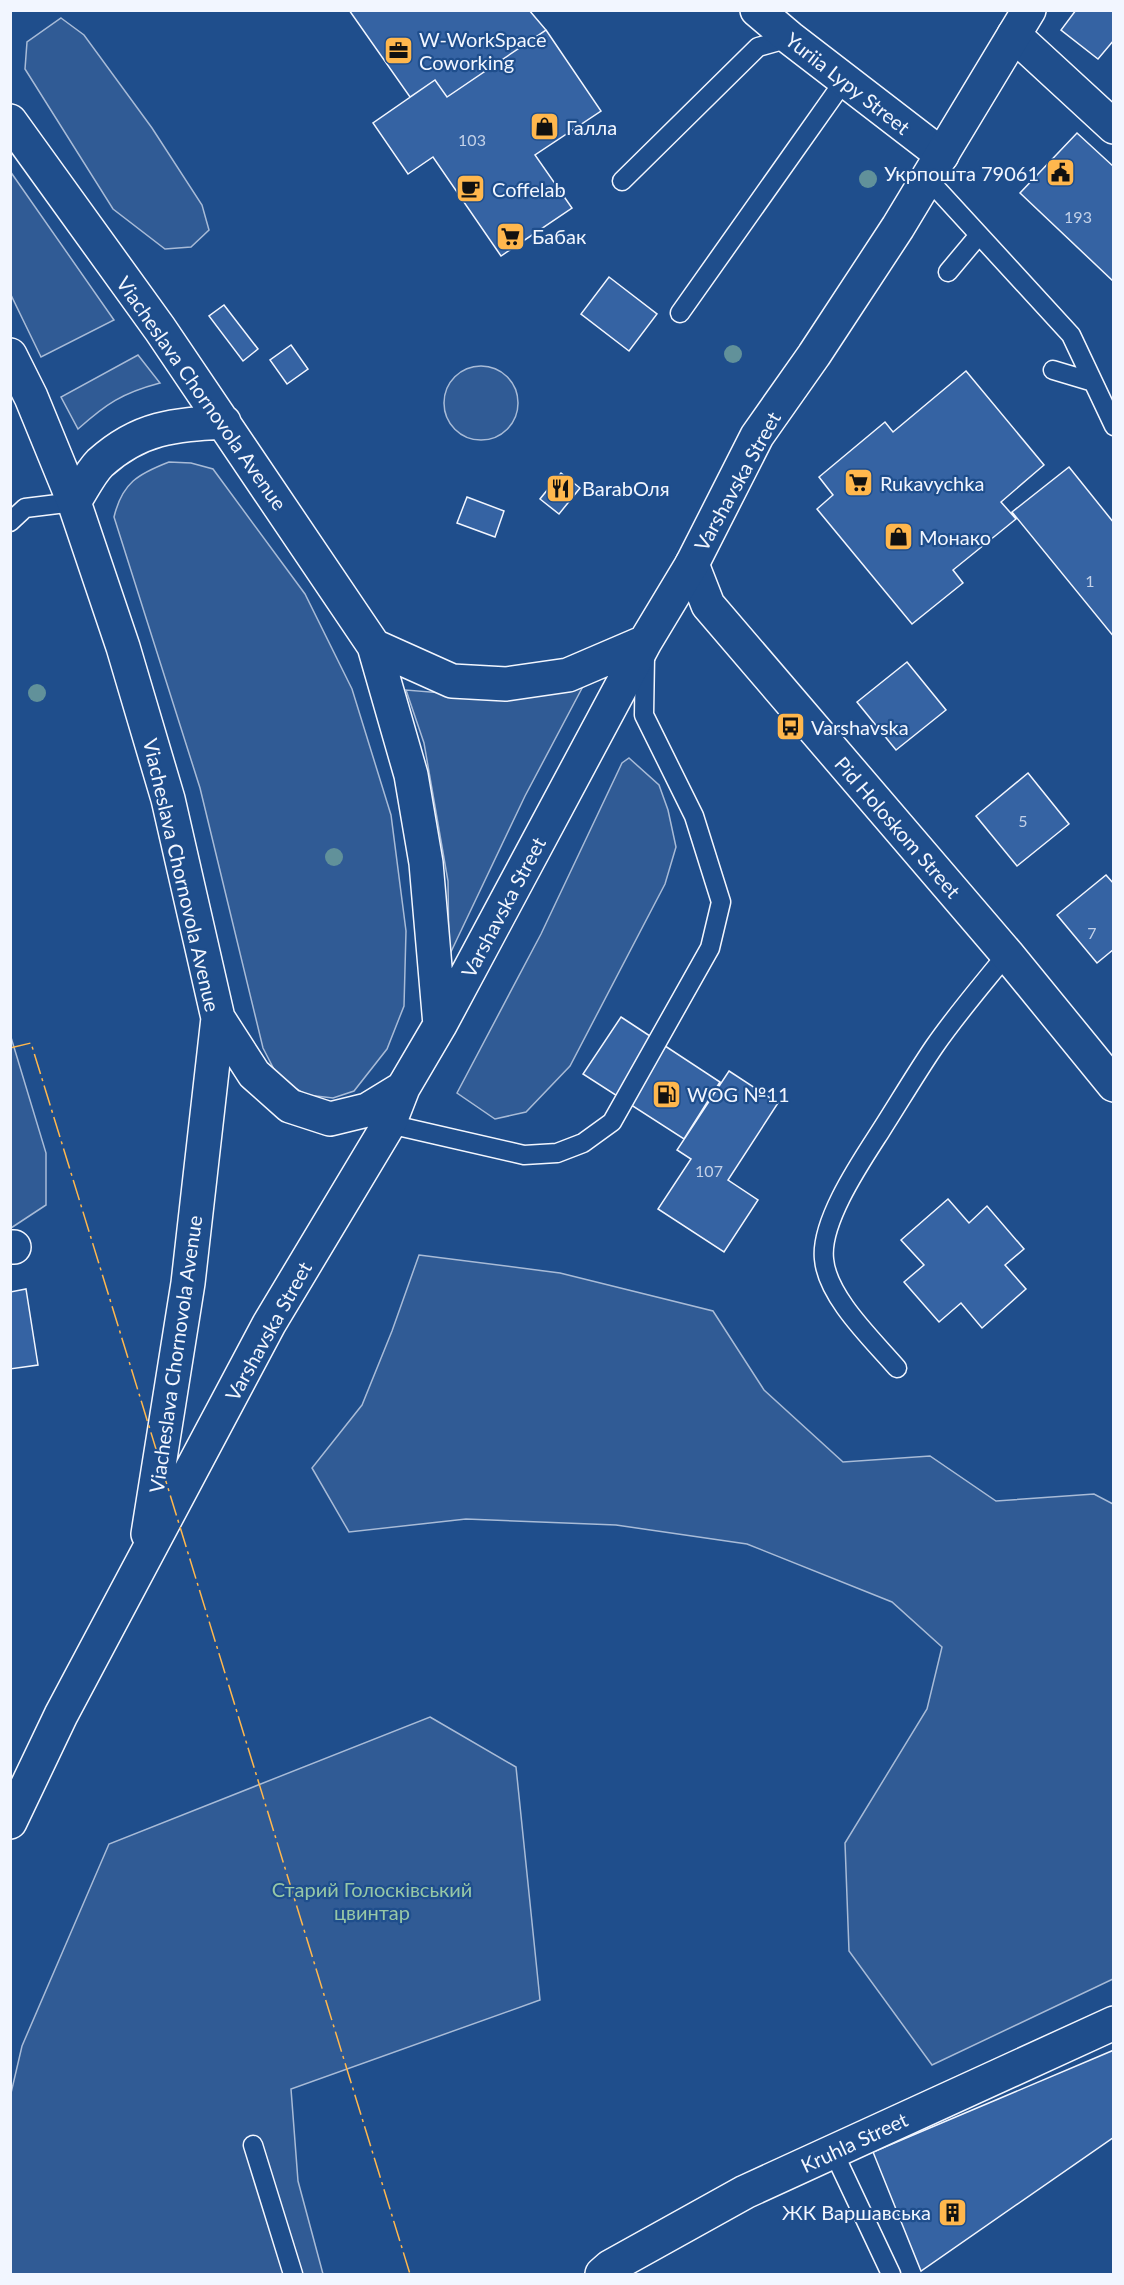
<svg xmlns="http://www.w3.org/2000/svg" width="1124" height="2285" font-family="Lato,sans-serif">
<rect width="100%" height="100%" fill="#1f4e8c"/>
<path fill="#305b95" stroke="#a8bbd7" stroke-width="1.5" d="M61,18L84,35L152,128L202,205L209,230L191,247L165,249L113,209L25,69L27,42Z
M10,171L114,320L41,357L11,295Z
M138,355L160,383C122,393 106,404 78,429L61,397Z
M444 403a37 37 0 1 1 74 0a37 37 0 1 1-74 0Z
M169,462L191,463L213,469L305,594L352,689L391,815L406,931L404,1006L387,1049L354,1091L333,1098L307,1095L279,1079L263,1048L200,788L114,517C122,483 138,474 169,462Z
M589,675L525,796L449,956L448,881L424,743L406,690L492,697Z
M629,758L659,785L668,810L676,847L665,884L570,1066L526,1112L495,1119L457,1093L541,934L622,763Z
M10,1034L46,1153V1205L11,1228Z
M419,1255L560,1273L713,1311L764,1390L843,1462L930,1456L996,1501L1094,1494L1113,1504V1979L932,2065L849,1951L845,1843L927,1709L942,1647L892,1602L747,1544L616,1525L466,1519L349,1532L312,1468L362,1405L392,1331Z
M430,1717L516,1767L540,2000L291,2089L298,2181L323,2274H11V2093L22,2046L109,1844Z"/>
<path fill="#3563a3" stroke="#f2f6ff" stroke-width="1.5" d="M349,10H529L546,30L447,97L435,80L410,97Z
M1076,10H1114V40L1098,59L1061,30Z
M546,30L601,111L535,155L572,208L501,256L433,157L408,174L373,123L435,80L447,97Z
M1077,133L1114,167V282L1020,193Z
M609,277L657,314L629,351L581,314Z
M224,305L258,349L243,361L209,316Z
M291,345L308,369L287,384L270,360Z
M966,371L1044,465L1001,502L1016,519L953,570L963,583L912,624L817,509L833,495L819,477L885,422L893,432Z
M1069,467L1114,523V637L1012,512Z
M561,473L580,488L559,514L540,499Z
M467,497L504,511L495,537L457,523Z
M907,662L946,710L896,750L857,702Z
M1028,773L1069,824L1017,866L976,816Z
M1106,875L1114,884V949L1097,963L1057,915Z
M621,1017L720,1082L684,1139L583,1074Z
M729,1071L778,1103L728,1180L758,1200L724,1252L658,1209L691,1159L677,1150Z
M948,1199L969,1223L987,1206L1024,1249L1005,1265L1026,1289L982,1328L961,1303L939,1322L904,1282L924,1265L901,1240Z
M26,1289L38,1365L10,1369V1292Z
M1114,2050V2137L921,2271L873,2152Z"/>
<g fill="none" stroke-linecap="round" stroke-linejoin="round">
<defs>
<path id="lane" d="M927,178L1071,335L1114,426
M622,181L758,47L790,38
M948,272L979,235
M680,313L844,81
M1053,370L1093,382
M10,522L25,508L74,502
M389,1124L524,1155L557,1153L583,1143L612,1122L710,948L721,902L694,816L644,715L645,655
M897,1368C873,1340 827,1297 824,1259C820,1222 860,1163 880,1132C898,1104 915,1075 934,1047C956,1015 982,985 1007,954
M253,2145L293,2274
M833,2151L891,2274"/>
<path id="street" d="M757,10L790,38L942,155
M1014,35L1114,127
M692,564L708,605L1007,954L1114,1085
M10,1247H14
M602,2274L610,2267L745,2192L1114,2023"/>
<path id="secondary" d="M10,121L160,329L374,646L411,775L426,863L440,1025
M10,355L31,397L74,502L123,647L168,799L218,1018L188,1283L148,1534
M74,502C82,490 90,473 100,463C140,427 174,425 224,422
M374,646L452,681L506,684L568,675L645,642
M218,1018L254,1074L290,1106L330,1119L367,1110L403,1088
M10,1822L61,1715L269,1324L389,1124L403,1088L440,1025L645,642L692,564L757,436L814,355L898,227L1029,10"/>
</defs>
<use href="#lane" stroke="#f2f6ff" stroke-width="21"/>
<use href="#street" stroke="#f2f6ff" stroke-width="36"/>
<use href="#secondary" stroke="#f2f6ff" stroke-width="36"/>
<use href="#lane" stroke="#1f4e8c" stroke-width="18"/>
<use href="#street" stroke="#1f4e8c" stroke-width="33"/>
<use href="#secondary" stroke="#1f4e8c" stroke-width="33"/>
<path stroke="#ffb74d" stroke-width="1.5" stroke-dasharray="21 4.5 3 4.5" stroke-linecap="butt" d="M10,1048L31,1043L410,2274"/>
</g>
<g fill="#61919a">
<circle cx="868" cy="179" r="9"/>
<circle cx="733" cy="354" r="9"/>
<circle cx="37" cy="693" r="9"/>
<circle cx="334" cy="857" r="9"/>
</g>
<defs>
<symbol id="office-square" viewBox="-11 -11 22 22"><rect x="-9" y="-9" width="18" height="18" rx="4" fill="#ffb74d" stroke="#1f4e8c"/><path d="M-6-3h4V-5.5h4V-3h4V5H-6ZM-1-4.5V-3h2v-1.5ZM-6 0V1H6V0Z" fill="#111"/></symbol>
<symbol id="shop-square" viewBox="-11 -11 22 22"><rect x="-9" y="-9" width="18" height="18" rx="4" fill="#ffb74d" stroke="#1f4e8c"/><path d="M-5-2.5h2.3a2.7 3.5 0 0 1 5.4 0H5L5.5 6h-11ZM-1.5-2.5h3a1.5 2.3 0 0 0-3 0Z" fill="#111"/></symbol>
<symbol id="civic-square" viewBox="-11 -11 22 22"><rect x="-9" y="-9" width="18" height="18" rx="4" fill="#ffb74d" stroke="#1f4e8c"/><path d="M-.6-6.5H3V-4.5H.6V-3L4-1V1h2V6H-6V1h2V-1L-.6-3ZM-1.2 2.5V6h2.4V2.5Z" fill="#111"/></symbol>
<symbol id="cafe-square" viewBox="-11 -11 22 22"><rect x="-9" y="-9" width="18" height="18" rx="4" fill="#ffb74d" stroke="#1f4e8c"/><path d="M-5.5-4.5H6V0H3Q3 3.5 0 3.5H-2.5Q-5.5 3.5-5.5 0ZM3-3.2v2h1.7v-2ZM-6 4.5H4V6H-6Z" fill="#111"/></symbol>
<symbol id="supermarket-square" viewBox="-11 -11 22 22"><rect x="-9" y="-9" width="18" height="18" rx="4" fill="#ffb74d" stroke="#1f4e8c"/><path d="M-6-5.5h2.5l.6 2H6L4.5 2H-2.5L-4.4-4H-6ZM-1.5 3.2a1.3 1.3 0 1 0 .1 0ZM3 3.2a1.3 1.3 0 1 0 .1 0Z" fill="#111"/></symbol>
<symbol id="restaurant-square" viewBox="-11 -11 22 22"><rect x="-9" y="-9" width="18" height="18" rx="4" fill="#ffb74d" stroke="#1f4e8c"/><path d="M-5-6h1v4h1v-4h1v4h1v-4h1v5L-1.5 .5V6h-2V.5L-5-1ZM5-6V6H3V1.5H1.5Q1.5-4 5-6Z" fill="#111"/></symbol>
<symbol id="bus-square" viewBox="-11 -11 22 22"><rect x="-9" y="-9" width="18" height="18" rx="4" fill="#ffb74d" stroke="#1f4e8c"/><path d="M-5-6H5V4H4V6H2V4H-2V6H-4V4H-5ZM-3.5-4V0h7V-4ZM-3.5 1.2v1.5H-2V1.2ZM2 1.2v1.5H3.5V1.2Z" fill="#111"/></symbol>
<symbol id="fuel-square" viewBox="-11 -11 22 22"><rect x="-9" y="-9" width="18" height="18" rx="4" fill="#ffb74d" stroke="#1f4e8c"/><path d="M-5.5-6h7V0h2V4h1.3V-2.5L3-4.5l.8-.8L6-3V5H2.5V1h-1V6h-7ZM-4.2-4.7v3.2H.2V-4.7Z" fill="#111"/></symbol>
<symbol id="building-square" viewBox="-11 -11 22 22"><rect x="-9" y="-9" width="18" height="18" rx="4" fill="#ffb74d" stroke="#1f4e8c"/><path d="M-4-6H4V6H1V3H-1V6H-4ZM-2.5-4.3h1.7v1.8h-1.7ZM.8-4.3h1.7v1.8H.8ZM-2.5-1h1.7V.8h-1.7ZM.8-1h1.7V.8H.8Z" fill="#111"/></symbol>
</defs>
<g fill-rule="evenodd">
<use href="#office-square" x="382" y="34" width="33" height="33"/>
<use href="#shop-square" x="528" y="110" width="33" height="33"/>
<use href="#civic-square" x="1044" y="156" width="33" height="33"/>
<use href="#cafe-square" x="454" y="172" width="33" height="33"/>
<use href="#supermarket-square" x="494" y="220" width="33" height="33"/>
<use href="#supermarket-square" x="842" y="466" width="33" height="33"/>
<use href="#restaurant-square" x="544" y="472" width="33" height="33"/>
<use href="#shop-square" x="882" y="520" width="33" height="33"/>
<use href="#bus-square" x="774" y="710" width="33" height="33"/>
<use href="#fuel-square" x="650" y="1078" width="33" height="33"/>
<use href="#building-square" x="936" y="2196" width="33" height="33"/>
</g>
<g text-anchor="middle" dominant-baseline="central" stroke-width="4.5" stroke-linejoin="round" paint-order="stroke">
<g font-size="16" fill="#c3d1e8">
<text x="472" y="139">103</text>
<text x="1078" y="216">193</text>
<text x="1090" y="580">1</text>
<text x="1023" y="820">5</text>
<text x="1092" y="932">7</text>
<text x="709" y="1170">107</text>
</g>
<g font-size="20" fill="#f2f6ff" stroke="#1f4e8c" text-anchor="start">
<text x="419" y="39">W-WorkSpace<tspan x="419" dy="23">Coworking</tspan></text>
<text x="566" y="127">Галла</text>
<text x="1039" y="173" text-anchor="end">Укрпошта 79061</text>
<text x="492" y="189">Coffelab</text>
<text x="532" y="236">Бабак</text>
<text x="880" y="483">Rukavychka</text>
<text x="582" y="488">BarabОля</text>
<text x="919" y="537">Монако</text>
<text x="811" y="727">Varshavska</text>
<text x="687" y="1094">WOG №11</text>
<text x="931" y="2212" text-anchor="end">ЖК Варшавська</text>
</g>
<g font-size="20" fill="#f2f6ff" stroke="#1f4e8c">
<text transform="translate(848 83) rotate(38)">Yuriia Lypy Street</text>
<text transform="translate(202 393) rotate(55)">Viacheslava Chornovola Avenue</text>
<text transform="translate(737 481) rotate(-61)">Varshavska Street</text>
<text transform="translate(898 827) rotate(49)">Pid Holoskom Street</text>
<text transform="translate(182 875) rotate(77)">Viacheslava Chornovola Avenue</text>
<text transform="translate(503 907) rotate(-62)">Varshavska Street</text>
<text transform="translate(268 1331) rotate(-61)">Varshavska Street</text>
<text transform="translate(175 1354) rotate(-82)">Viacheslava Chornovola Avenue</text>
<text transform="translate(854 2142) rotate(-25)">Kruhla Street</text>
</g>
<g font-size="20" fill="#97c8a6" stroke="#1f4e8c">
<text x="372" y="1889">Старий Голосківський<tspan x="372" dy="23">цвинтар</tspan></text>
</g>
</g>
<rect width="1124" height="2285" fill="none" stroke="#f2f6ff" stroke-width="24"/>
</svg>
